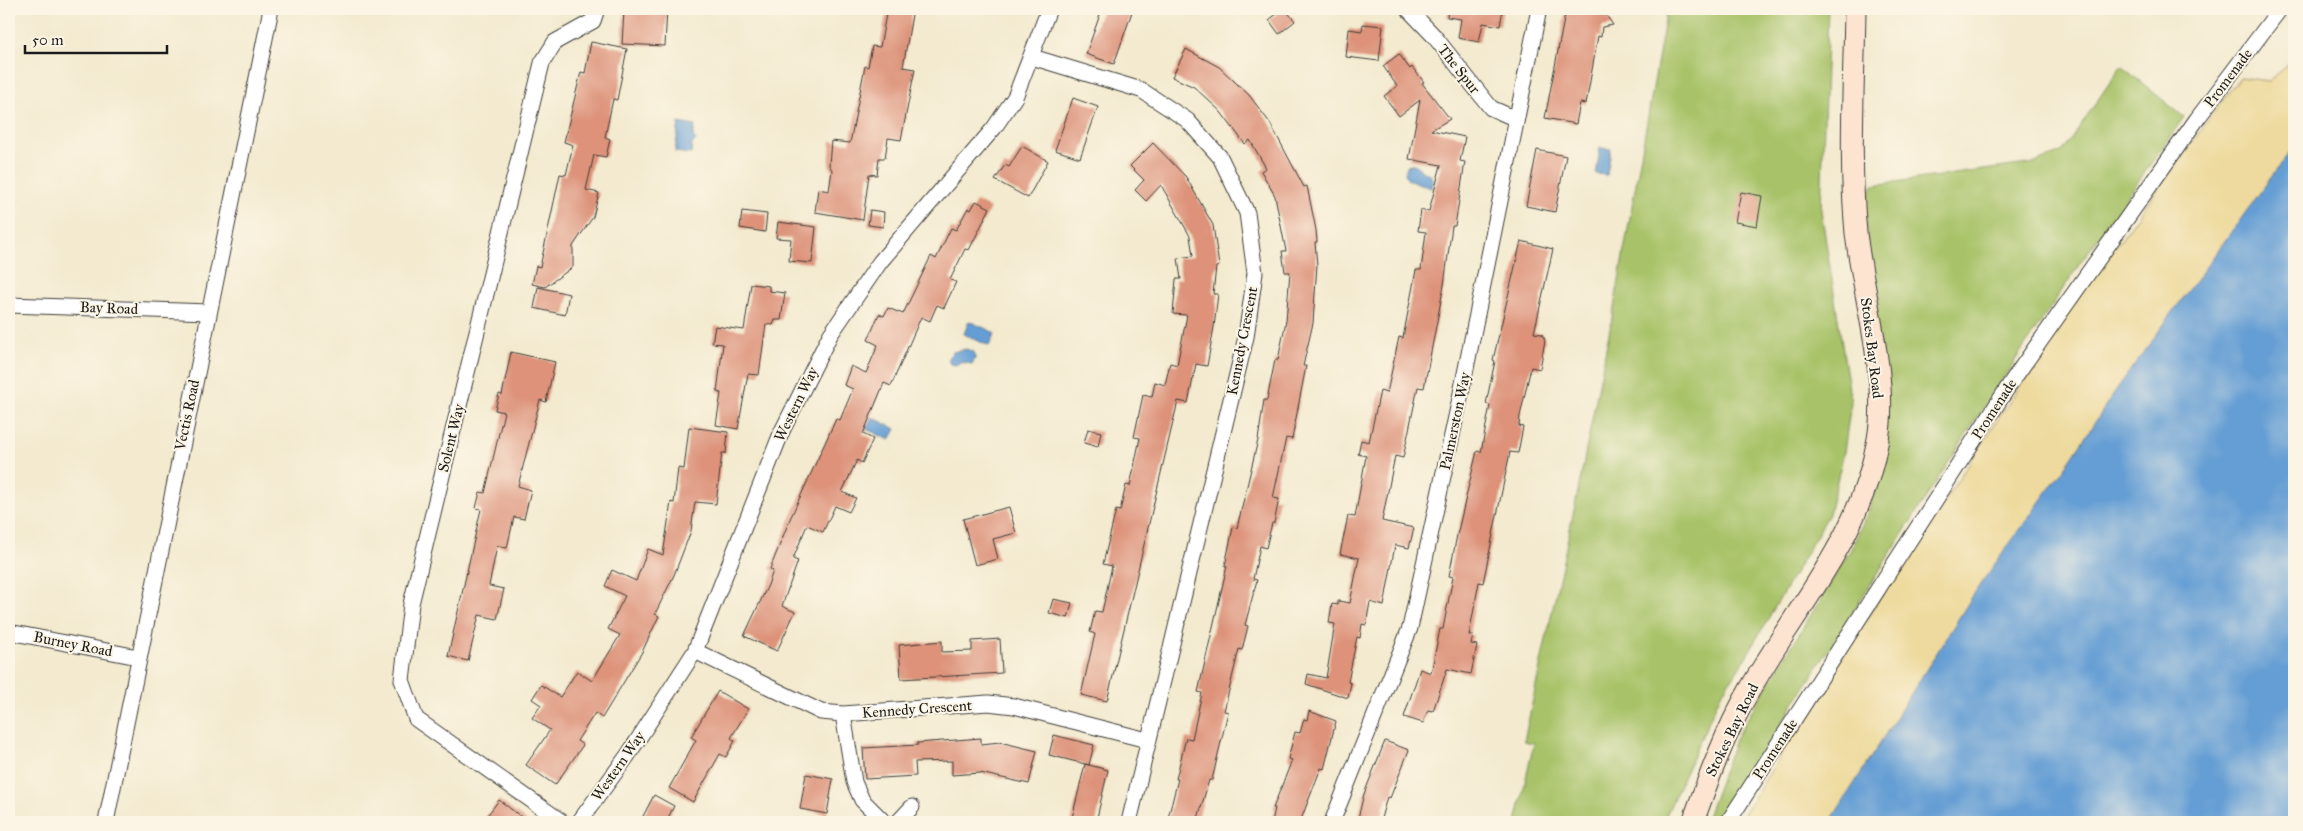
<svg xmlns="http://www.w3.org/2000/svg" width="2303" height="831" font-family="'IM FELL Great Primer',serif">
<rect width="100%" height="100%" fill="#fcf5e5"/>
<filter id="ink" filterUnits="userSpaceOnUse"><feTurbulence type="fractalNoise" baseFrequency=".02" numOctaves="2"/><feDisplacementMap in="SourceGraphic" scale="10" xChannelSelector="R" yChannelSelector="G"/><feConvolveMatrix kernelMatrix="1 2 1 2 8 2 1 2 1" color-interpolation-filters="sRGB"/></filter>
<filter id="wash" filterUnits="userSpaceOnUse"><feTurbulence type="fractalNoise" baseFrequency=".0096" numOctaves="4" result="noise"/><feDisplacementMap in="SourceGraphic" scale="20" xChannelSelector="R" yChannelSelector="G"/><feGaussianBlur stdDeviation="1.12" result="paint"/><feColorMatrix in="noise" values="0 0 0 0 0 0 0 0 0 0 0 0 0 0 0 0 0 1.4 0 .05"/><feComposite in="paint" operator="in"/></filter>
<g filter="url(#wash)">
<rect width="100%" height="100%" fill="#f3eacf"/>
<path fill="#a7c268" stroke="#626f42" d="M1667,9H1828L1821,210L1851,402L1844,452L1829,514L1743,662L1721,694L1663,822H1516L1534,743L1524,741L1576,501L1613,313Z
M2121,66L2184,117L2081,262L1986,404L1718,822H1705L1736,737L1850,551L1871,505L1884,439L1864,207L1873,185L2035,163L2063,151Z"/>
<path fill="#eeda9e" stroke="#857b5d" d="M2294,56V260L1907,822H1739L1857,633L2076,301L2240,77L2268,81L2285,68Z"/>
<path fill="#659ed4" stroke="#405d78" d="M679,123L695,126L693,137L696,140L692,144L691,154L675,152Z
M2294,146V822H1830L1979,586L2070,460L2121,383Z
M1600,148L1611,149L1607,175L1596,174Z
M1415,164L1423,172L1430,174L1432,179L1431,188L1407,179L1405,173L1407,166Z
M969,321L995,333L989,346L964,334Z
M966,349L974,352L975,359L972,364L960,362L956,365L950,364L948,358L953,352Z
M872,417L896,429L890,440L866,429Z"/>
<g id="blocks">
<path fill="#dd9279" d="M629,9H667L665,46L622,44L624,11H629Z
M887,9H913L903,67L915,69L901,140L888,138L885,158H879L877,175L869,174L863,220L815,212L818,189L829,191L832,170L829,165L831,141L850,143L865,66L868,67L872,46L880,47Z
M1102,9H1133L1114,64L1086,54Z
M1283,9H1285L1295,21L1279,34L1269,20Z
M1448,9H1503L1500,26L1483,23L1479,42L1458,38L1461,19L1447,17Z
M1566,9H1607L1606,15L1613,25L1602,27L1601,37L1598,36L1586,104L1580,103L1576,124L1545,118Z
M1363,24L1383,26L1379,61L1346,57L1349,29L1362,31Z
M591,42L627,49L617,100L613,99L605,137L610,139L606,157L594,155L586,190L599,193L593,217L573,246V267L545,287L532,284L536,266L540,267L560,174L566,175L573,145L564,142L581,72L585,73Z
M1186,49L1219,67L1249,95L1270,123L1304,187L1307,186L1316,230L1317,242H1315L1317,265L1313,323L1303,366H1306L1292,439L1286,438L1273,498L1279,499L1274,523H1272L1266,548L1260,546L1253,579L1257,580L1245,625L1248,626L1242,650L1239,649L1224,711L1228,712L1212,780H1209L1197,822H1167L1178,779H1176L1186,738L1192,739L1202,693L1198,692L1227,566H1225L1233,527L1237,528L1258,440L1264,400H1267L1275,360H1278L1286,321L1290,272H1285L1282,251H1286L1275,196L1261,171L1266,168L1250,140L1245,144L1220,111L1194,87L1172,77Z
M1399,54L1410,69L1412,67L1424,82L1422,83L1450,119L1431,130L1465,137L1460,161L1465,162L1455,226H1452L1444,285L1424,388L1418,387L1403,458L1395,456L1382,521L1414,528L1409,548L1395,545L1384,606L1370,602L1366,625L1362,624L1360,638L1357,637L1348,682L1351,683L1348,698L1306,684L1308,674L1326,678L1335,624L1329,623L1332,604L1338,605V601L1350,603L1359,558L1340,554L1348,516L1355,517L1366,456L1358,454L1361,440L1369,442L1380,391L1387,393L1399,337L1403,338L1416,270H1421L1426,232L1418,231L1421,210L1429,211L1441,165L1409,159L1420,100L1399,116L1384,96L1397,86L1383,66Z
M1073,98L1098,107L1080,158L1055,150Z
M1153,143L1186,177L1213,225L1219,266L1216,267L1213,294H1218L1214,327L1207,366L1196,364L1188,403L1178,401L1107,701L1081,695L1095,634L1090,632L1095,611L1102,612L1112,566L1103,564L1116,510L1120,511L1126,485L1130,486L1140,438L1134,437L1143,395L1152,397L1155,382L1165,385L1170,363L1177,365L1187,315L1173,314L1176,279H1181L1178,258L1193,256L1190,236L1161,185L1146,201L1135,190L1144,180L1130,166Z
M1022,146L1048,161L1028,198L995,180L1005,165L1009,167Z
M1537,150L1566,156L1555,212L1526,206Z
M1741,192L1762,196L1757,226L1735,222Z
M976,201L990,208L969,250L965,249L950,280L956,282L944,308L937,305L930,321L921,317L891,386L884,383L863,434L873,439L862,463L857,460L842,492L856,498L849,512L835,506L823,532L807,525L793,559L798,561L782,606L795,612L777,651L744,636L768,585L773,571L770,569L790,519L836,419L840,420L853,389L844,385L851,366L866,373L878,345L868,340L879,314L884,316L888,308L903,314L931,256L936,259L951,228L956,230L968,208L971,210Z
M870,210L884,212L883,227L868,225Z
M742,211L767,214L765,232L740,228Z
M778,222L816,227L812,263L789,261L791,239L776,238Z
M1521,241L1553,249L1534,333L1542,334L1545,340L1540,369L1531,367L1520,416L1519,426L1523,427L1518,453L1510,452L1483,583L1479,582L1469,635H1473L1471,644L1477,645L1471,674L1447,669L1433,711L1428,710L1423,723L1404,717L1420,669L1431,673L1440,629H1443L1453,577L1449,576L1457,535L1477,451L1481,452L1490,405L1486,404L1495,361L1493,360Z
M751,284L769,286V291L785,293L781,320H775L773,325L766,324L759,375L748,374L738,429L716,425L721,393L717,392L723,344L712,343L715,326L744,330Z
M538,287L569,294L565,315L534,308Z
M511,352L555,362L546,402L540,400L518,486L531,490L524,519L514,517L507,548L497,546L489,586L504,589L497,619L479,615L468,661L448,656L481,509L476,508L480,492L485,493L504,412L495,410L499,394L502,395Z
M689,427L728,432L726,453H722L716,504L695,502L691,531L674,575L655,614L659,616L642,652L602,718L595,713L577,741L583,745L555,785L526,765L550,730L532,718L541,705L532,699L541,685L560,697L577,671L592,681L620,635L608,629L625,596L605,586L612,570L636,581L648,549L663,555L671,502L674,503L678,468L684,469Z
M1088,429L1101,432L1098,447L1084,443Z
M1009,507L1016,533L993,539L998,559L975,565L963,519Z
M1053,599L1072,603L1068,618L1049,613Z
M1000,639L1002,673L901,679L899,645L942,641V652L972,651V641Z
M718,691L748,709L731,738L735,741L726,757L720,754L693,802L669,788L696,740L691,737Z
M1309,711L1336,721L1324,769L1321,768L1300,822H1272L1275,808H1273L1292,760L1288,759L1295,732L1300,733L1304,719L1307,720Z
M1054,735L1094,745L1089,765L1049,755Z
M981,738V744L1000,742L1037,751L1029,784L980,773L952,775V761L915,762L916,776L865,779L863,748L918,745L917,743Z
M1385,741L1409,750L1390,798L1387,797L1380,822H1357L1364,794Z
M1085,764L1108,770L1096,822H1071Z
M806,774L833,779L827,814L800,809Z
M654,795L674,806L666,822H640Z
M499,800L528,822H482Z"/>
</g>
</g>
<g filter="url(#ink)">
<use href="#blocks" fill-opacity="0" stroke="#3c3b37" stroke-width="1"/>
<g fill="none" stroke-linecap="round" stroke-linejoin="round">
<defs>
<path id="street" d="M1408,9L1434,36L1491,108L1516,119
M1032,57L1141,90L1187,120L1220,157L1247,213L1255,273L1246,337L1129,822
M9,305L209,312
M9,632L138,657
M695,651L821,712L843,714L988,703L1014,706L1147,740
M843,714L854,782L862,800L884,822
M106,822L271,9
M562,822L416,719L402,680L411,604L542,63L555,42L593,21L597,9
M579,822L628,755L695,651L782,431L830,335L880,262L994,128L1015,97L1049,9
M898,822L912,807
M1332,822L1410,628L1459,403L1539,9
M1728,822L2012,381L2197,119L2280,9"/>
<path id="secondary" d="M1693,822C1709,777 1725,733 1749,691C1796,607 1861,538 1878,439C1889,378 1863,296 1856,233C1849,159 1854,83 1855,9"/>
</defs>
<use href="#street" stroke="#3c3b37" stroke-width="17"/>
<use href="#secondary" stroke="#3c3b37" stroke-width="23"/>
<use href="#street" stroke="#fff" stroke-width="15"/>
<use href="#secondary" stroke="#fde4d1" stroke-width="21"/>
</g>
</g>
<g text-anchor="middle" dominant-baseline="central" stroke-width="4" stroke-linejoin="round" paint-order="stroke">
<g font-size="15" fill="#1c1c1c" stroke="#fcf5e5">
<text transform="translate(1459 69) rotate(52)">The Spur</text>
<text transform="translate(2228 78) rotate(-53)">Promenade</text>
<text transform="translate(109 308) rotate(2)">Bay Road</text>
<text transform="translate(1242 341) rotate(-79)">Kennedy Crescent</text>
<text transform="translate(1872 348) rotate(83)">Stokes Bay Road</text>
<text transform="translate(796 404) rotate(-64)">Western Way</text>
<text transform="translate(1994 409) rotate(-57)">Promenade</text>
<text transform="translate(187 415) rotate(-78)">Vectis Road</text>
<text transform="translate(1455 421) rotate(-78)">Palmerston Way</text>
<text transform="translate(451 438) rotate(-76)">Solent Way</text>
<text transform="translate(73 644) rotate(11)">Burney Road</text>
<text transform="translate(917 709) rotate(-4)">Kennedy Crescent</text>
<text transform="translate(1732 730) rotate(-64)">Stokes Bay Road</text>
<text transform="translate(1775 749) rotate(-57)">Promenade</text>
<text transform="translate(618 766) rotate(-55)">Western Way</text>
</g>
</g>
<rect width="2303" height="831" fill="none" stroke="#fcf5e5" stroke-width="30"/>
<path d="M25 45v8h142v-8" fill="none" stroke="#1c1c1c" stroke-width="2.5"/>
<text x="32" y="45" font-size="15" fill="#1c1c1c" stroke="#fcf5e5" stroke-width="4" paint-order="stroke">50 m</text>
</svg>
